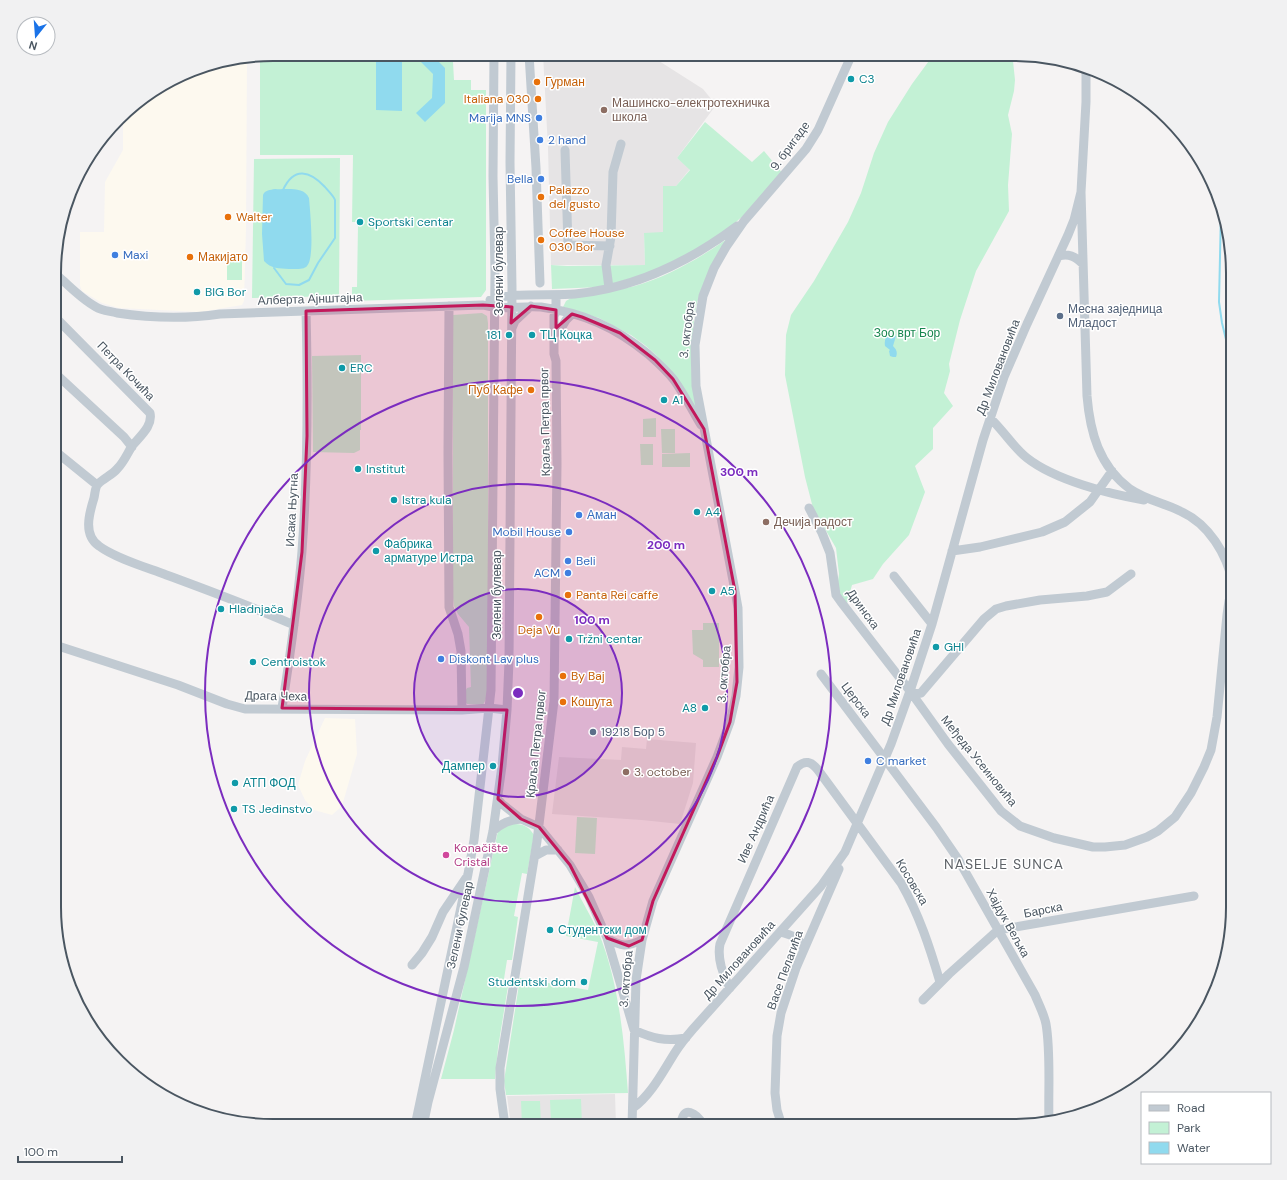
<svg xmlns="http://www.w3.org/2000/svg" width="1287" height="1180" font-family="'DM Sans',sans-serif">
<rect width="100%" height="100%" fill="#f5f3f3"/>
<path fill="#fdf9ef" d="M247,58L246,229L244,301L242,305L200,312L119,308L102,303L82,291L80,286V232H104L105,182L123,150V115L129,108L202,66Z
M325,718L355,719L357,754L342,806L332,815L314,810L305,800L298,785L305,761Z"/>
<path fill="#e6e4e5" d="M543,54H648L703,89L716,105L677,158L690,169L676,186L663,187V233H644L645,265H551L548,148Z
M647,739L696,743L693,783L680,824L642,820L552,814L559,757L621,760L622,747L646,749Z
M615,1094L616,1126H511L507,1096Z"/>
<path fill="#c3f1d5" d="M273,54H444L453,62L454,80H471V90H486V290L481,297L352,301V287H357L358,225L363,224V219H358V222H352L353,155H260V56Z
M934,54H1009L1013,61L1015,80L1014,91L1008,115L1012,134L1008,185L1009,211L976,271L960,320L949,364L950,371L944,393L953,406L933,428V449L915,466L925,492L909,535L883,564L873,579L852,585L846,607L837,588L839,574L836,548L813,508L805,477L785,375L786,335L791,315L814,281L848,222L861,193L874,153L888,122L912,84Z
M705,122L752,162L764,151L784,175L758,203L722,234L660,270L601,287L552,289L551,265L567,266L645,265L644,233L663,232V186H676L690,170L677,158Z
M340,158L339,296L252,298L254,159Z
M727,239L697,302L694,318L691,367L697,410L656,355L646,346L631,335L599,318L563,307L566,301L571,298C592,294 614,291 635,286C669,276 698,259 727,239Z
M227,256H242V280H227Z
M482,313L487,316L488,323V690L487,697L483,705L467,704C462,699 464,693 467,688L471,687L469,627L458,614L454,606L453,598V315Z
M361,355V430H360V450L354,453L313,452L312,356Z
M656,418V437H643V419Z
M661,429H675V453H662Z
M640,444H653V465H641Z
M690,453V467H662V454Z
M703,623H719V667H703V660L693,654L692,630H703Z
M577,817L597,818L595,854L575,853Z
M511,824C522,824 528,825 534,835L527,874L522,873L514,916L518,917L512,960H507L504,979L509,980L498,1048L495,1079H441L454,1030L498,831Z
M575,887C582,902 591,916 598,931C619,982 624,1039 628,1093L506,1095L504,1081L520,978L588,990L598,942L566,936Z
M581,1099L582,1126H565V1121L551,1122L550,1100Z
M521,1101H540L541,1126H522Z"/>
<path fill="#90daee" d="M421,54H431L445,68V103L425,122L416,113L432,98L433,74L417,58Z
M376,58L402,59V111L376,110Z
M275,189C286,190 304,186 309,198C310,210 315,258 307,266C304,270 294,269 289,269C279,268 271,269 264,261L262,234L263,195C265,190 270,190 275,189Z
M890,333L896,336L893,346C896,349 898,352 896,357H893L890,356L889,351L890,350L885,346C884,340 886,336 890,333Z"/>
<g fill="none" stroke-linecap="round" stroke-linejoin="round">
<path stroke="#90daee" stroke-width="2" d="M1221,211L1219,302L1222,323L1230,356L1233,358
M274,268L286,284L299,285L309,280L318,263L335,238V200C333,195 329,192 325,187C310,171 294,166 283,190
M1233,874V873"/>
<path stroke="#c1cad2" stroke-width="9" d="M529,54L536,168L540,283
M1086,70V102L1081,192L1087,396C1090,432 1099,466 1130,489C1146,500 1164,503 1180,511C1209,524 1227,554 1233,584
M565,150L568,245L610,246
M1059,256C1069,253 1076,257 1083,264
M56,274C68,285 81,299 96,307C102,311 110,311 117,313C151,318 186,319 220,314L483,305C502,311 522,305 541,307C583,313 615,327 648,354C657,362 667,371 674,380C684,394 692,410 701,425
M609,288L606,265L611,237L613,172L621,144
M490,300C505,292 555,296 575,294C635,288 689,262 737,226
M449,306L448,453L449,607L458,634L461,651L462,710
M56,318L150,413C153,426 140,436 132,446C127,454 124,462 117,469C112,475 104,478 98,484C95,487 95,494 94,498C89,514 83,535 99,546C115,558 145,567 164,574C207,590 251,606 294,625
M512,328L515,321L531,306
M559,332L566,320L572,314
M56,374L124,437L132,447
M990,418C1003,430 1013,447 1027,458C1055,480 1109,494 1144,500
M55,451L97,485
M809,508L822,533L830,553L836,595L841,602L910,691L948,744L1001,811L1020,826L1054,838L1093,847H1105L1125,845L1147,837L1158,831L1175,817L1191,793L1204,767L1211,750L1217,717L1227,615L1229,601L1233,589
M952,551L980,547L1042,532L1065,522L1090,502L1112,471
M894,576L932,624
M55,645L178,685L227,704L245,709L462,710L489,708L507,710
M821,674L936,827L958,859L1035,995C1039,1005 1044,1014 1046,1024C1051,1053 1048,1091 1049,1121
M910,691L916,694L921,693L984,619L996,609L1006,606L1040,600L1087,596L1107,592L1131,574
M282,708C290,656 298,604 302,551C308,471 308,391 306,311
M498,799L502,804L521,819L539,827L570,865L589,897L607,938L634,1030C652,1038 665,1042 686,1038
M493,831C502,823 509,820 521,819
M535,856L546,850H558
M780,932C792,935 799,937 804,949
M607,938C621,947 627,947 642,940
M412,965L422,953L432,937L443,912L466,878
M730,988C723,976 717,958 720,944L797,767C805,760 811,761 818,770L901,883C919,914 930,948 940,982
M923,1000L949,974L998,930L1194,896
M633,1108C652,1094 663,1071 676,1051C681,1043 687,1036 693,1029L821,886L845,852L891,744L910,691L932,624L983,440L1004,377L1027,324L1068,235L1074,220L1081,192
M415,1126L468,874L474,840L491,690L495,271L493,176L494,54
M423,1126L428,1102L464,967L493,831L502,766L507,710L509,661L512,288L510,162L511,54
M505,1126L500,1089V1068L537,841L554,701L557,464L556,361L554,354V316L556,312V295
M632,1126L636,980L642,940L653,901L717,757L730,722L736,696L739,667L738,608L735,591L696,386L695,345L703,296L714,268L726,247L744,221L806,149L818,130L852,54
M681,1126C682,1103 697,1113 704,1126
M782,1126L777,1110L775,1093L777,1036L781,1013L796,968L839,869"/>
</g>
<path fill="#c2185b" fill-opacity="0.2" stroke="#c2185b" stroke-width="3" stroke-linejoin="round" d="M483,305L512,307L511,323L531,306L556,310V328L572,314L582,317L620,333L655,360L673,379L704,429L735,591L737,682L730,722L717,757L653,901L642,940L629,946L607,938L570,865L539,827L521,819L498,799L507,710L282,708L302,552L307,436L306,311Z"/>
<circle cx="518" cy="693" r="104" fill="#7b2cbf" fill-opacity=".12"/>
<g fill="none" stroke="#7b2cbf" stroke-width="2">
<circle cx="518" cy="693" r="104"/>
<circle cx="518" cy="693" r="209"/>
<circle cx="518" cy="693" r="313"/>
</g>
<g fill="#0f9aa8" stroke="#fff" stroke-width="1.5">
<circle cx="851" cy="79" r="4"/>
<circle cx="360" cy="222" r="4"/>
<circle cx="197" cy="292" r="4"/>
<circle cx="509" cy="335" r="4"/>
<circle cx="532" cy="335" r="4"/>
<circle cx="342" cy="368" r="4"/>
<circle cx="664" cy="400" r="4"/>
<circle cx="358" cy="469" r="4"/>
<circle cx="394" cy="500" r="4"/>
<circle cx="697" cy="512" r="4"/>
<circle cx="376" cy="551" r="4"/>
<circle cx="712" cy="591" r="4"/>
<circle cx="221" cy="609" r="4"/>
<circle cx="569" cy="639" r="4"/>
<circle cx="936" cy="647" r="4"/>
<circle cx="253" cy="662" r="4"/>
<circle cx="705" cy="708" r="4"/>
<circle cx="493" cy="766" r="4"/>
<circle cx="235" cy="783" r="4"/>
<circle cx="234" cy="809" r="4"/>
<circle cx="550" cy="930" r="4"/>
<circle cx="584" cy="982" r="4"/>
</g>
<g fill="#e8710a" stroke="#fff" stroke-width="1.5">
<circle cx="537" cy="82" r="4"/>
<circle cx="538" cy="99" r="4"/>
<circle cx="541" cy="197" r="4"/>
<circle cx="228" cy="217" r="4"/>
<circle cx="541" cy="240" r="4"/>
<circle cx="190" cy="257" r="4"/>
<circle cx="531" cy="390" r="4"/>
<circle cx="568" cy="595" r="4"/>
<circle cx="539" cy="617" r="4"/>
<circle cx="563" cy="676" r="4"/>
<circle cx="563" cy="702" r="4"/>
</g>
<g fill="#8d6e63" stroke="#fff" stroke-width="1.5">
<circle cx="604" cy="110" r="4"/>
<circle cx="766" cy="522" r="4"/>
<circle cx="626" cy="772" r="4"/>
</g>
<g fill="#3f7fe0" stroke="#fff" stroke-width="1.5">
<circle cx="539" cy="118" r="4"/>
<circle cx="540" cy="140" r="4"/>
<circle cx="541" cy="179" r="4"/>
<circle cx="115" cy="255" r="4"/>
<circle cx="579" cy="515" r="4"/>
<circle cx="569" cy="532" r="4"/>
<circle cx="568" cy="561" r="4"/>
<circle cx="568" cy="573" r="4"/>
<circle cx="441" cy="659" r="4"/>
<circle cx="868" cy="761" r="4"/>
</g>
<g fill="#5c6f8a" stroke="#fff" stroke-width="1.5">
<circle cx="1060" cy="316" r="4"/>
<circle cx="593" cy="732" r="4"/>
</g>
<circle fill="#d1479c" stroke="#fff" stroke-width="1.5" cx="446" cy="855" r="4"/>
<g text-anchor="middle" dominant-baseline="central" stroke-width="3" stroke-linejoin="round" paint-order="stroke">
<g font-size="12" fill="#0d838f" stroke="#fff" text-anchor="start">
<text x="859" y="79">C3</text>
<text x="368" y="222">Sportski centar</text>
<text x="205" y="292">BIG Bor</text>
<text x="501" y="335" text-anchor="end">181</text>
<text x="540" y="335">ТЦ Коцка</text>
<text x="350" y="368">ERC</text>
<text x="672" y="400">A1</text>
<text x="366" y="469">Institut</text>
<text x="402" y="500">Istra kula</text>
<text x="705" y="512">A4</text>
<text x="384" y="544">Фабрика<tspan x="384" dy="14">арматуре Истра</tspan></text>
<text x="720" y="591">A5</text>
<text x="229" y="609">Hladnjača</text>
<text x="577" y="639">Tržni centar</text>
<text x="944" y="647">GHI</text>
<text x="261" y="662">Centroistok</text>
<text x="697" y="708" text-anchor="end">A8</text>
<text x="485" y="766" text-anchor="end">Дампер</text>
<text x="243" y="783">АТП ФОД</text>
<text x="242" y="809">TS Jedinstvo</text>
<text x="558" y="930">Студентски дом</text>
<text x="576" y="982" text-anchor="end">Studentski dom</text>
</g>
<g font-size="12" fill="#c56008" stroke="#fff" text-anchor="start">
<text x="545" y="82">Гурман</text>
<text x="530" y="99" text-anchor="end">Italiana 030</text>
<text x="549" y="190">Palazzo<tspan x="549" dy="14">del gusto</tspan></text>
<text x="236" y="217">Walter</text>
<text x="549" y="233">Coffee House<tspan x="549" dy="14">030 Bor</tspan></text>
<text x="198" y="257">Макијато</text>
<text x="523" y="390" text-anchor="end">Пуб Кафе</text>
<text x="576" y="595">Panta Rei caffe</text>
<text x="539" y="630" text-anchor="middle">Deja Vu</text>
<text x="571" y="676">By Baj</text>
<text x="571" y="702">Кошута</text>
</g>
<g font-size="12" fill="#785e54" stroke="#fff" text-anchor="start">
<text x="612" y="103">Машинско-електротехничка<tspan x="612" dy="14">школа</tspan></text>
<text x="774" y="522">Дечија радост</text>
<text x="634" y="772">3. october</text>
</g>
<g font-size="12" fill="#366cbe" stroke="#fff" text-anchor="start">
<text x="531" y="118" text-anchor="end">Marija MNS</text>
<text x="548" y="140">2 hand</text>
<text x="533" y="179" text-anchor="end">Bella</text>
<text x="123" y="255">Maxi</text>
<text x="587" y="515">Аман</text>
<text x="561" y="532" text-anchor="end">Mobil House</text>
<text x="576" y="561">Beli</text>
<text x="560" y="573" text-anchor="end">ACM</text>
<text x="449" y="659">Diskont Lav plus</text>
<text x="876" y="761">C market</text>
</g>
<g font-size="12" fill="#4a5661" stroke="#fff">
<text transform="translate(790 146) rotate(-54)">9. бригаде</text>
<text transform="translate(499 271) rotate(-90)">Зелени булевар</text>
<text transform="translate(310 299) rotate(-2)">Алберта Ајнштајна</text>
<text transform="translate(687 330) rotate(-83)">3. октобра</text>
<text transform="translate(998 367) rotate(-69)">Др Миловановића</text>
<text transform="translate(126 371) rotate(46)">Петра Кочића</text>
<text transform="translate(545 422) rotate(-91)">Краља Петра првог</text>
<text transform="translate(292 510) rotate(-87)">Исака Њутна</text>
<text transform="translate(497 595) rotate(-90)">Зелени булевар</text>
<text transform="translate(863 609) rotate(54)">Дринска</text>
<text transform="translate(724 674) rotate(-85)">3. октобра</text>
<text transform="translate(901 677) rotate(-71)">Др Миловановића</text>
<text transform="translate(276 696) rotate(1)">Драга Чеха</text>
<text transform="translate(856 700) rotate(53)">Церска</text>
<text transform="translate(536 744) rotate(-84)">Краља Петра првог</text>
<text transform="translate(979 761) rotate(51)">Међеда Усеиновића</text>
<text transform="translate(756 829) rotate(-66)">Иве Андрића</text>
<text transform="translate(912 882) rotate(59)">Косовска</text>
<text transform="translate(1043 910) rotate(-11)">Барска</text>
<text transform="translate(1008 923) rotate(61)">Хајдук Вељка</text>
<text transform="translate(460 925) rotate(-78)">Зелени булевар</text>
<text transform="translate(739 960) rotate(-48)">Др Миловановића</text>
<text transform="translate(785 970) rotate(-70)">Васе Пелагића</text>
<text transform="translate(626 979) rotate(-85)">3. октобра</text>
</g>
<g font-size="12" fill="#4e5e75" stroke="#fff" text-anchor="start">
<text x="1068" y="309">Месна заједница<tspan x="1068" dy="14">Младост</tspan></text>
<text x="601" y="732">19218 Бор 5</text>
</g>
<g font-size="12" fill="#17864f" stroke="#fff">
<text x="907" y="333">Зоо врт Бор</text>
</g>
<g font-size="12" fill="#b23c85" stroke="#fff" text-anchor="start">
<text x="454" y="848">Konačište<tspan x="454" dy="14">Cristal</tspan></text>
</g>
<g font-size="14" letter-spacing="1" fill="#5f6368" stroke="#fff">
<text x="1004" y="864">NASELJE SUNCA</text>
</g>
</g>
<path d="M0 0H1287V1180H0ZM273 61H1014A212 212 0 0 1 1226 273V907A212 212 0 0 1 1014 1119H273A212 212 0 0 1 61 907V273A212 212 0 0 1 273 61Z" fill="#f1f1f2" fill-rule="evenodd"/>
<path fill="none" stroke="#4a5661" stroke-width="2" d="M273 61H1014A212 212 0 0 1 1226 273V907A212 212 0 0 1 1014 1119H273A212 212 0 0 1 61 907V273A212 212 0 0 1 273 61Z"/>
<circle cx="518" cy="693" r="6" fill="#7b2cbf" stroke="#fff" stroke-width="2"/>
<g font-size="12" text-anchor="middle" font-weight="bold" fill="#7b2cbf" stroke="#fff" stroke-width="3" stroke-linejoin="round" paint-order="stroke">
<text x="739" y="476">300 m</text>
<text x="666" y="549">200 m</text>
<text x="592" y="624">100 m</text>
</g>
<rect x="1141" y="1092" width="130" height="72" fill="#ffffff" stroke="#b7bbc0"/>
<rect x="1149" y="1105" width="20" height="6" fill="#c1cad2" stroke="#b7bbc0"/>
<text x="1177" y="1112" font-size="12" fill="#4a5661">Road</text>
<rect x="1149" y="1122" width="20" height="12" fill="#c3f1d5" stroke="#b7bbc0"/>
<text x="1177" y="1132" font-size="12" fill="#4a5661">Park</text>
<rect x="1149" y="1142" width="20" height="12" fill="#90daee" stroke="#b7bbc0"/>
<text x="1177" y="1152" font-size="12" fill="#4a5661">Water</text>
<g transform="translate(36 36) rotate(197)"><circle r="19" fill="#ffffff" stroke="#b7bbc0"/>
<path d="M0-3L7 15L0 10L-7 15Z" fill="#1a73e8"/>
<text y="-6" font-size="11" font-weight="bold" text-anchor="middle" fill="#4a5661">N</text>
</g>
<path d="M18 1156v6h104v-6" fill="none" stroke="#4a5661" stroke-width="2"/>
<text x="24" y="1156" font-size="12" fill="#4a5661" stroke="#ffffff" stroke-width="3" paint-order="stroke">100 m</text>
</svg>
